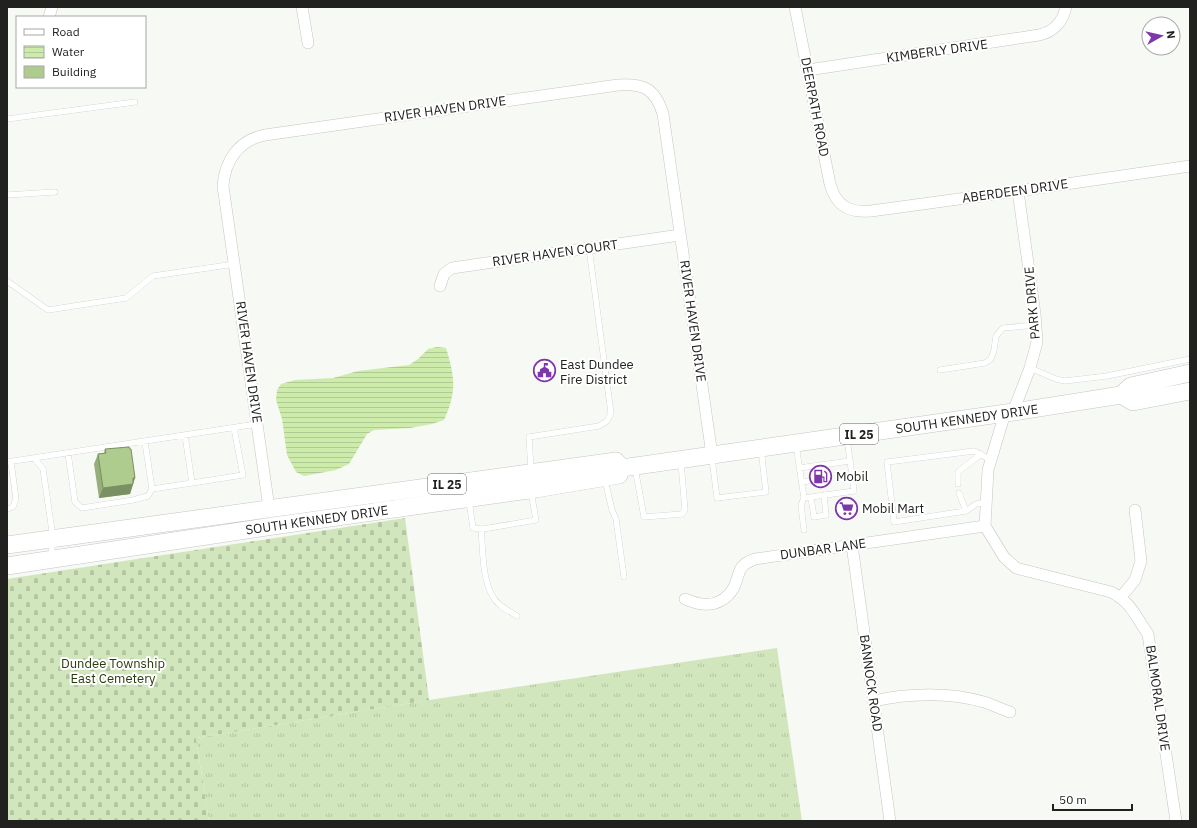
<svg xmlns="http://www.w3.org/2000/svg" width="1197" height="828" font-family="'IBM Plex Sans',sans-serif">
<defs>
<pattern id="grass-tufts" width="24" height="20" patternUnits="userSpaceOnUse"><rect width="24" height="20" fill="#d1e6bc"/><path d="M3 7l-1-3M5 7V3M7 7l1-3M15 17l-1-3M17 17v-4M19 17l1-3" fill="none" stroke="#b3c5a1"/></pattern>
<pattern id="cemetery-stones" width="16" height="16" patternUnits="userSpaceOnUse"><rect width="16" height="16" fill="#d1e6bc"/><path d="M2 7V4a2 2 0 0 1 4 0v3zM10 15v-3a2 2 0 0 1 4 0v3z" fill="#b3c5a1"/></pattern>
<pattern id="water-rules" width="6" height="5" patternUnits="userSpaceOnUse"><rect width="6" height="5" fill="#cdecac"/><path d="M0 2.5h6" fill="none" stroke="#b0ca94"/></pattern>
</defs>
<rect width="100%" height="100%" fill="#f6f9f4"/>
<path fill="url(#grass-tufts)" d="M777,648L802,821H209L196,738L429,700Z"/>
<path fill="url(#cemetery-stones)" d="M405,518L429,700L196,738L209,821H7V579Z"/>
<path fill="url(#water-rules)" d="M437,347L446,348C455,377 457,392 444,420L432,424L410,428L374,430L367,434L349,464L336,470L304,476L296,472L287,455L282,419L276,400L277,390L281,384L295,380L333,378L358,371L409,365L418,359L428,349Z"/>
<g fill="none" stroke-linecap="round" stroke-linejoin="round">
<defs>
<path id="service" d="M7,119L135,102
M7,195L55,192
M7,281L48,310L126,298L153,276L235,264
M1030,368L1056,379L1065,381L1107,376L1190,359
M940,370L985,363L991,359L994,350L996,336L1003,328L1036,325
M185,435L192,483L243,475L234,428
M145,442L152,489L192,483
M796,445L804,498L854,491L847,438
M68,453L75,502L82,508L133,500L148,496L152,489
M712,458L717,498L766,492L761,449
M35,459L43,469L53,538L51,557
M7,462L257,424
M635,468L644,517L682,514L685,510L681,462
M799,468L850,461
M531,470L529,437L599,426L607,421L611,413L589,248
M838,477L852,475
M605,480L612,510L616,519L624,577
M801,482L816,480
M958,484V472L981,454
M959,493L966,511
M811,497L814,517L826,515L824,495
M804,498L801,505L804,530
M469,501L473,528L483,529L536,520L531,492
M986,502L976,504L966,511L894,522L887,462L974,451L991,460
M7,509L13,507L16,499L11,462
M481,529C483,550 482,579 493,597C498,606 509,611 517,616"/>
<path id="minor" d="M302,7L308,43
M795,7L830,184C836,206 849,213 871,211L1018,191L1190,166
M49,17L52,7
M808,70L1039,35C1054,32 1063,21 1066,7
M440,286L444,274L452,268L680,235
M1013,412L1030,368L1037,342L1035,314L1018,191
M1005,413L988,470L985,526L1004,557L1016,568L1111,592C1132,603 1135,616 1148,634L1176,821
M269,508L223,186C225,160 239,140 265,135L618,85C643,83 655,88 663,114L712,455
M852,545L890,821
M1121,597L1135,580L1141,561L1135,510
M685,599C690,601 697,604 703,604C715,606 728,599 734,587C741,572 736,566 755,559L985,526
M874,701C909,693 949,692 984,702C993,705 1001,709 1010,712"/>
<path id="primary" d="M1121,395L1133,402L1190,391
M622,468L1013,412L1121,395L1131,386L1190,373
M7,545L616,461L622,468
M7,566L273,526L536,489L619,475L622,468"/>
</defs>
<use href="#service" stroke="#c4c6c2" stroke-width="6"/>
<use href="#minor" stroke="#c4c6c2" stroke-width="12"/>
<use href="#primary" stroke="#c4c6c2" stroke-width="18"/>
<use href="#service" stroke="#fff" stroke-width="5.5"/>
<use href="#minor" stroke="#fff" stroke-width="11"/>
<use href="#primary" stroke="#fff" stroke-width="17"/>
</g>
<path fill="#96af7a" d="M105,449L133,483V484L130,494L99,498L94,464L98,454L104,453Z"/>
<path fill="#7a8f63" d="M133,478H135L130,494L99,498L103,488Z"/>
<path fill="#aecc8e" stroke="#7a8f63" d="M129,447L130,449H131L135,478H133V484L103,488L98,454L106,453L105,449Z"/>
<defs>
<symbol id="civic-ring" viewBox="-11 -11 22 22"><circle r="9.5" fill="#fff" stroke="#7d37aa" stroke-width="1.5"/><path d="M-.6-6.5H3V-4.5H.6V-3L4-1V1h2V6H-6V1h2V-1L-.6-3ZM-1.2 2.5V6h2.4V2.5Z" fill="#7d37aa"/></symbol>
<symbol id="fuel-ring" viewBox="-11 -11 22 22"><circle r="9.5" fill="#fff" stroke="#7d37aa" stroke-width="1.5"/><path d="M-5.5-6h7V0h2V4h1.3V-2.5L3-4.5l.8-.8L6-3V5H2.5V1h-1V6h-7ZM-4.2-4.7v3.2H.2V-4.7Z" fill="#7d37aa"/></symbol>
<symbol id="supermarket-ring" viewBox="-11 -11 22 22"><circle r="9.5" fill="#fff" stroke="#7d37aa" stroke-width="1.5"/><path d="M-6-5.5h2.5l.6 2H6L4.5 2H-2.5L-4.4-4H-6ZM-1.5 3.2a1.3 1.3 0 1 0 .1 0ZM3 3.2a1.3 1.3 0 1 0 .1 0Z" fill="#7d37aa"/></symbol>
</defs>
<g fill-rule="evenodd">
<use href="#civic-ring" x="532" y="358" width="25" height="25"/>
<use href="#fuel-ring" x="808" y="464" width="25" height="25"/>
<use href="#supermarket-ring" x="834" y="496" width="25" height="25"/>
</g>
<g text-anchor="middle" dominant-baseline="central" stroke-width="4" stroke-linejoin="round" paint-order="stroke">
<g fill="#fff" stroke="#646463" stroke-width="1">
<rect x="840" y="424" width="38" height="20" rx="3"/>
<rect x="428" y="474" width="38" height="20" rx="3"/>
</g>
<g font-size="12" font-weight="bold" fill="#212220">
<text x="859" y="434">IL 25</text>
<text x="447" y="484">IL 25</text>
</g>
<g font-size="13" fill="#212220" stroke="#fff">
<text transform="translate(937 51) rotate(-8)">KIMBERLY DRIVE</text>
<text transform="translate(815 107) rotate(79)">DEERPATH ROAD</text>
<text transform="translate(445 109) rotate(-8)">RIVER HAVEN DRIVE</text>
<text transform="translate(1015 191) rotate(-8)">ABERDEEN DRIVE</text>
<text transform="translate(555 253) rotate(-8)">RIVER HAVEN COURT</text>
<text transform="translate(1032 303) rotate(-95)">PARK DRIVE</text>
<text transform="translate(693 321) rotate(82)">RIVER HAVEN DRIVE</text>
<text transform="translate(249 362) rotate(82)">RIVER HAVEN DRIVE</text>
<text transform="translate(967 419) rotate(-8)">SOUTH KENNEDY DRIVE</text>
<text transform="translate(317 520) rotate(-8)">SOUTH KENNEDY DRIVE</text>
<text transform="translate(823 549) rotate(-8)">DUNBAR LANE</text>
<text transform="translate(871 683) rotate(82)">BANNOCK ROAD</text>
<text transform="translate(1158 698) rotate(82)">BALMORAL DRIVE</text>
</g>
<g font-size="13" fill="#212220" stroke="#fff" text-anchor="start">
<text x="560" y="364">East Dundee<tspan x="560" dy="15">Fire District</tspan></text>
<text x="836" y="476">Mobil</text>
<text x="862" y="508">Mobil Mart</text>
</g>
<g font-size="13" fill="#283b0e" stroke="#fff">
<text x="113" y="663">Dundee Township<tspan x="113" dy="15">East Cemetery</tspan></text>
</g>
</g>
<rect width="1197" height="828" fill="none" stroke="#212220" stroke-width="16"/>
<rect x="16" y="16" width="130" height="72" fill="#ffffff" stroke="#a6a7a6"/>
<rect x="24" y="29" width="20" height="6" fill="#ffffff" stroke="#a6a7a6"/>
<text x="52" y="36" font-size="12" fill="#212220">Road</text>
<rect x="24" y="46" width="20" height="12" fill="url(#water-rules)" stroke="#a6a7a6"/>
<text x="52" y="56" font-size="12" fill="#212220">Water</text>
<rect x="24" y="66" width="20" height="12" fill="#aecc8e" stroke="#a6a7a6"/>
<text x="52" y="76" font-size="12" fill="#212220">Building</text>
<g transform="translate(1161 36) rotate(82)"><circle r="19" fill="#ffffff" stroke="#a6a7a6"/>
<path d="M0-3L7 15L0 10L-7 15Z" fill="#7d37aa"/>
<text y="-6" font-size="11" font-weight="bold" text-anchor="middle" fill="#212220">N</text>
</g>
<path d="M1053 804v6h79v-6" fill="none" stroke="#212220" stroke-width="2"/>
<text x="1059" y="804" font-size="12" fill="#212220" stroke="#ffffff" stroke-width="3" paint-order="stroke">50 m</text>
</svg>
